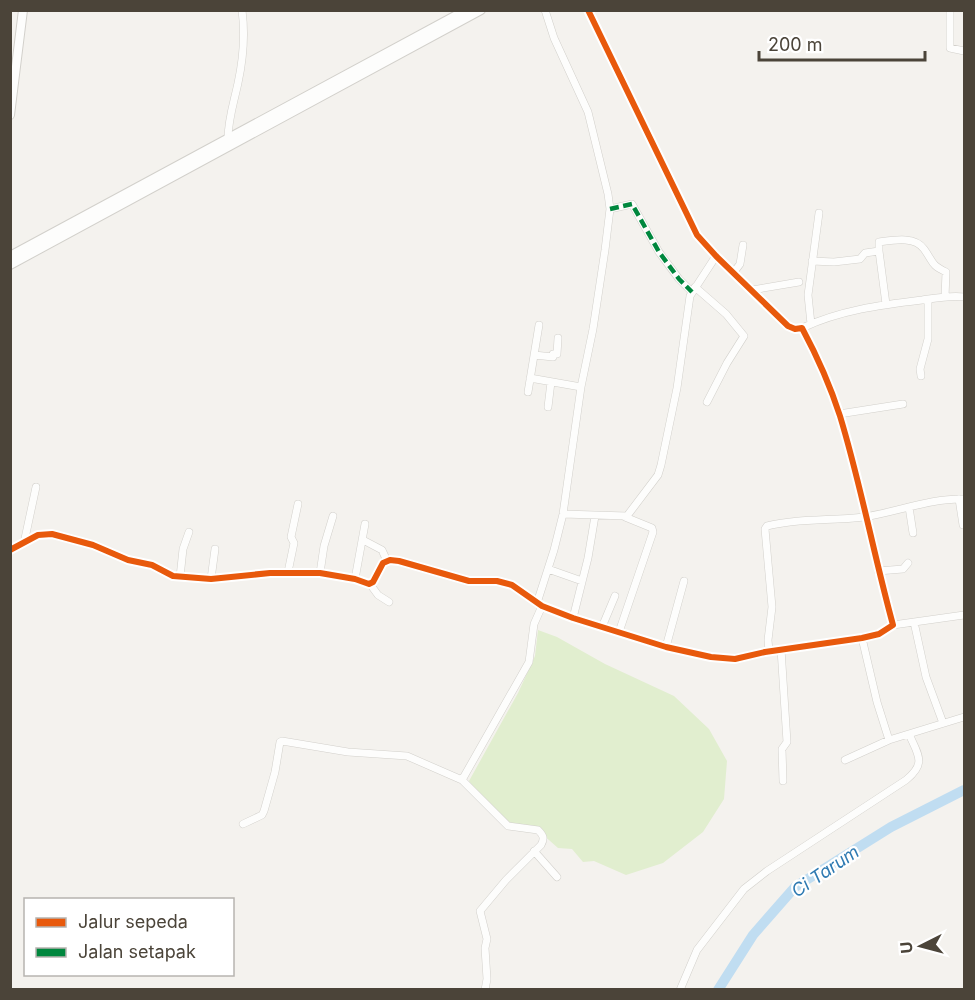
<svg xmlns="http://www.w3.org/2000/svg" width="975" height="1000" font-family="Inter,sans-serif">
<rect width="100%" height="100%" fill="#f4f2ee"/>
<path fill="#e1eecf" d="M538,630L557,637L605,664L674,696L709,729L727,761L724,799L703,832L663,863L626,875L594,861L583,862L572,849L558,848L541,833L508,826L487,805L469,781L518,693L535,656Z"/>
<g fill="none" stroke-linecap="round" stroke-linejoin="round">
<path stroke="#c0ddf1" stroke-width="10" d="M718,990L753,935L795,887L891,827L964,790"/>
<defs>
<path id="minor" d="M950,10V48L964,51
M228,139C228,119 234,102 238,83C243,60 245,33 242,10
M610,209L632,204L659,252L679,279L692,292
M879,251L886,304
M812,261L834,262L860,259L865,253L879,251V242C894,240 915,236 924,249C934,263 930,264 946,272L945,297
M734,272L740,264L743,245
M695,287L726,314L744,336L727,363L707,402
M752,290L799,282
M811,324L808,295L819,213
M802,328C841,310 880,305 922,300C936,298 951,295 964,297
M534,355L553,357V354H557L558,338
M921,376L920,369L928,339V299
M530,378L581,387
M528,392L539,325
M548,407L551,382
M839,414L903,404
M959,499L963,525
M909,507L913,533
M563,514L627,516L658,475L661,465L677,388L690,296L716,256
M363,540L382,550L387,561
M24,543L36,487
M10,550L38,535L52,534L93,545L128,560L152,565L173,576L211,579L270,573H320L355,579L369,584L373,582L383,563L390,560L399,561L469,581H497L512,585L542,606L573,618L666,647L711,657L735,659L765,652L862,638L879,634L893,625C874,556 861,485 840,416C830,385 817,356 802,328L795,329L788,326L716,256L697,235L588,10
M548,569L582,581
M878,571L903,569L908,563
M288,572L294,543L291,537L298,504
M320,573L324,546L333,516
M180,577L183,549L189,532
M211,579L215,549
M355,579L365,524
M370,584L378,595L389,602
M537,603L554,550L563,514L581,387L593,329L605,250L610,209L608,194L588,112L554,38L545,10
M573,618L588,558L595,516
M914,622L926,677L943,723
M893,625L964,615
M602,627L615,596
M619,632L653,532L652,528L625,517
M862,638L877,702L889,740
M666,647L684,581
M781,649L787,742L782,749L783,781
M769,651L768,640L772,607L765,529L767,526C799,518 831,521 864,517C897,512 931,498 964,499
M845,760L889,740L964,717
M462,780L529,662L534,624L542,606
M243,824L262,815L264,811L275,772L280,742L282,741L348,752L407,756L462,780L508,826L538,830C543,835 545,838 541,845L506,880L480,911L487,939L485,948L487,979L485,990
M534,851L557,877
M680,990L697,950L744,889L767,871L906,780C927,763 918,755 909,734"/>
<path id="tertiary" d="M10,115L23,10
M10,256L466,10
M10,265L481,10"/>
</defs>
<use href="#minor" stroke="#d2d0cb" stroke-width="8"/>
<use href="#tertiary" stroke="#d2d0cb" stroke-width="10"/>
<use href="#minor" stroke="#fdfdfc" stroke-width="7"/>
<use href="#tertiary" stroke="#fdfdfc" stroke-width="8"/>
<path stroke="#00873e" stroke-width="4.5" stroke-dasharray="9 4.5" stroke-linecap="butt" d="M610,209L632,204L659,252L679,279L692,292"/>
<defs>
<path id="cycleway" d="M10,550L38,535L52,534L93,545L128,560L152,565L173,576L211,579L270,573H320L355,579L369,584L373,582L383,563L390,560L399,561L469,581H497L512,585L542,606L573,618L666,647L711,657L735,659L765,652L862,638L879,634L893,625C874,556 861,485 840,416C830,385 817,356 802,328L795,329L788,326L716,256L697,235L588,10"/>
</defs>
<use href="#cycleway" stroke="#fff" stroke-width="10"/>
<use href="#cycleway" stroke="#e8590c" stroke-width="6"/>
</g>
<g text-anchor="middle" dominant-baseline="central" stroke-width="4.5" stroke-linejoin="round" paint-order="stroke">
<g font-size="18" font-style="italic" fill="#2e7ab2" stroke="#fff">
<text transform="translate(825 871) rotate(-34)">Ci Tarum</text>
</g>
</g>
<rect width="975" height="1000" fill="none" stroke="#4b4439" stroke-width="24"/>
<rect x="24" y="898" width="210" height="78" fill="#ffffff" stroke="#b7b4b0" stroke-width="1.5"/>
<rect x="36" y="918" width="30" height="9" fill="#e8590c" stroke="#b7b4b0" stroke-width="1.5"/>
<text x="78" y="928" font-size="18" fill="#4b4439">Jalur sepeda</text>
<rect x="36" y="948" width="30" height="9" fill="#00873e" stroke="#b7b4b0" stroke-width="1.5"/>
<text x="78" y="958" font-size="18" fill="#4b4439">Jalan setapak</text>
<g transform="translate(921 946) rotate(264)" stroke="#ffffff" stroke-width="4.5" paint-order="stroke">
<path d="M0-4.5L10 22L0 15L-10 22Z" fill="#4b4439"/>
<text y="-9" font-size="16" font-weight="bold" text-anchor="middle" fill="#4b4439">U</text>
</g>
<path d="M759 51v9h166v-9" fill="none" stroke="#4b4439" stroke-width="3"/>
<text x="768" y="51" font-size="18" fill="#4b4439" stroke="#ffffff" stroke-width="4.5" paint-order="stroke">200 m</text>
</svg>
